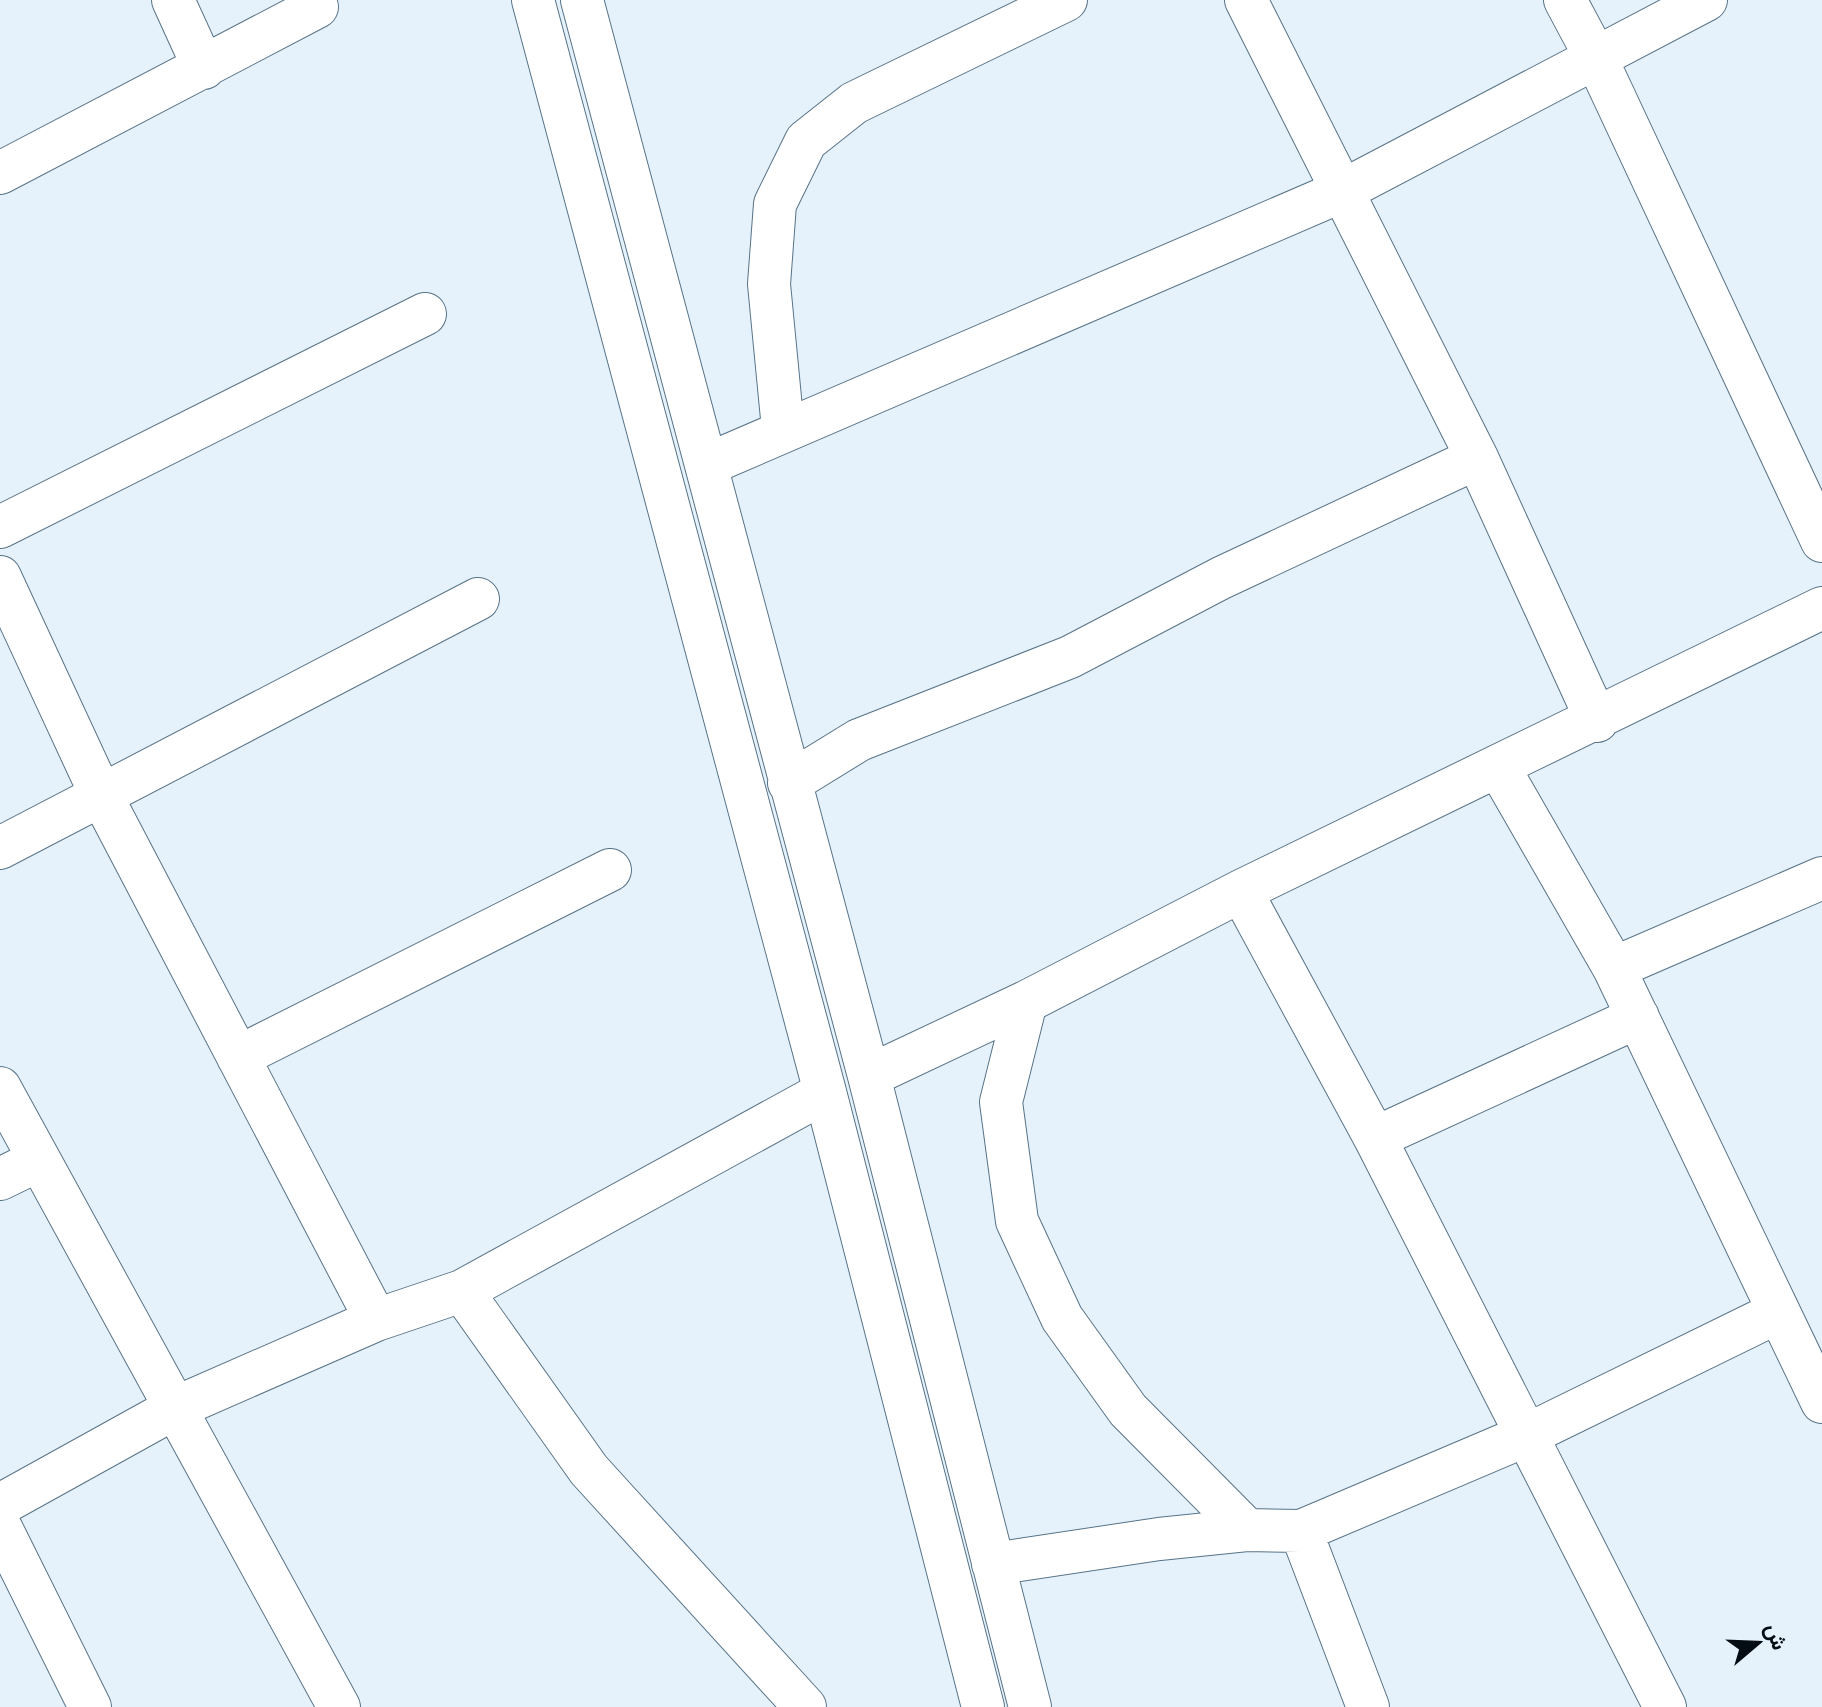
<svg xmlns="http://www.w3.org/2000/svg" width="1822" height="1707" font-family="'Exo 2',Vazirmatn,sans-serif">
<rect width="100%" height="100%" fill="#e6f2fb"/>
<g fill="none" stroke-linecap="round" stroke-linejoin="round">
<defs>
<path id="minor" d="M173,0L204,68
M533,0L825,1092L983,1707
M582,0L869,1076L1030,1707
M1246,0L1477,458L1597,721
M1565,0L1596,58L1822,541
M0,173L317,7
M783,429L769,284L775,204L806,141L854,103L1066,0
M706,465L1342,191L1706,0
M0,527L425,314
M0,577L101,795L376,1320
M1499,768L1614,968L1822,1402
M789,783L859,740L1070,657L1221,578L1477,458
M0,848L478,599
M1241,891L1375,1138L1665,1707
M1614,968L1822,878
M238,1057L610,870
M869,1076L1026,1002
M0,1088L339,1707
M1375,1138L1638,1017
M0,1179L39,1160
M462,1291L589,1470L805,1707
M0,1505L175,1408L376,1320L462,1291L825,1092
M0,1526L90,1707
M1247,1530L1128,1410L1062,1318L1017,1221L1001,1102L1026,1002L1241,891L1822,608
M1301,1531L1368,1707
M993,1564L1159,1539L1247,1530L1301,1531L1527,1435L1778,1312"/>
</defs>
<use href="#minor" stroke="#577388" stroke-width="44"/>
<use href="#minor" stroke="#fff" stroke-width="42"/>
</g>
<g transform="translate(1758 1643) rotate(71)" stroke="#e6f2fb" stroke-width="6" paint-order="stroke">
<path d="M0-6L14 30L0 20L-14 30Z" fill="#040d14"/>
<text y="-12" font-size="22" font-weight="bold" text-anchor="middle" fill="#040d14">ش</text>
</g>
</svg>
